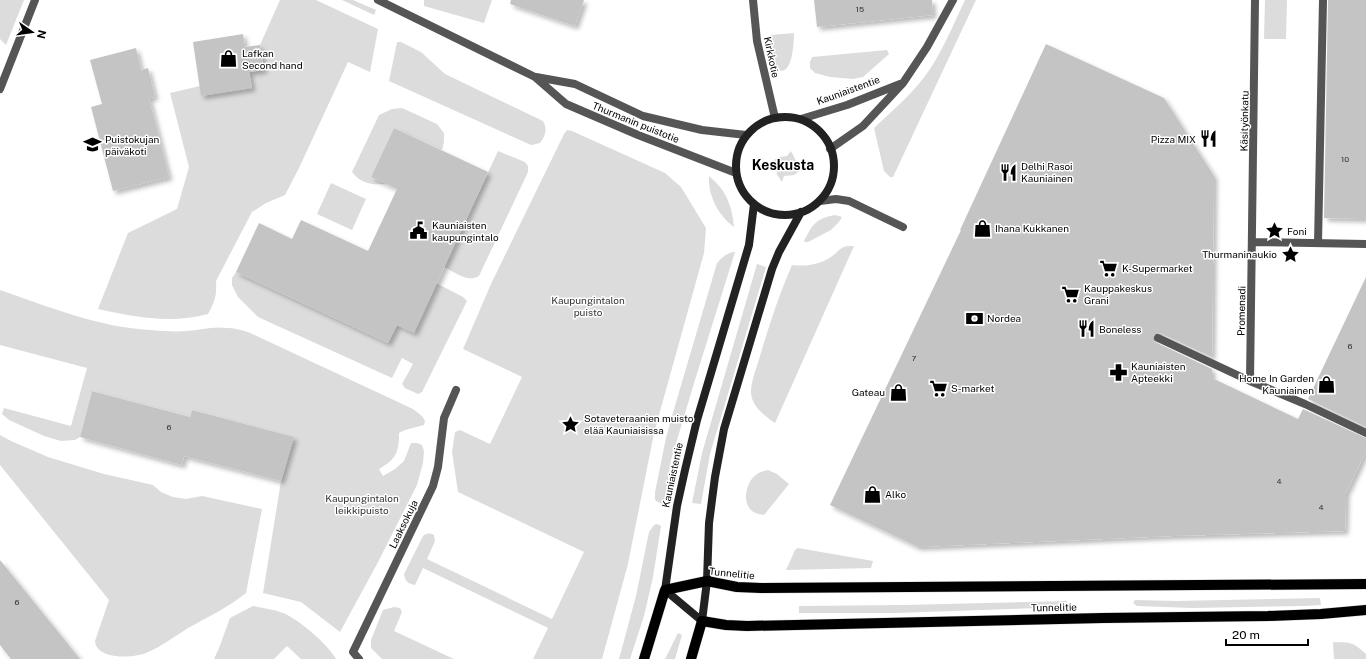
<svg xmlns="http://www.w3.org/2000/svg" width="1366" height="659" font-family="'Public Sans',sans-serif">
<defs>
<filter id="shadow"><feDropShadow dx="3.5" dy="3.5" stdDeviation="2" flood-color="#0004"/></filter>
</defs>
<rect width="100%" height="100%" fill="#fff"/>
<path fill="#dcdcdc" d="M0,0H24L6,45L0,39Z
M280,0H316L378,29L370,72L348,62L299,168L285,195L266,203L252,212L216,281C217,294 215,302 208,314C171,324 135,317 98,309L128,233L177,209L189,167L170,93L200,86L252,88L249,72L264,70L260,45Z
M342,0H353L376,10L374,15Z
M424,0H492L484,23L424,6Z
M965,0H976L893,177H890L884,171L874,128C894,109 915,92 930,69C944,48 954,23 965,0Z
M1265,0H1287L1286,39H1264Z
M794,33C794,44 792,83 774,67L770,35Z
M397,42H401L421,52L445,74L543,121C548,130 545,136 540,143L531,145L389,81Z
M887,50L889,54L863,77L853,79L830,77L815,73L810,68V62L812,57Z
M402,108L437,124L444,133V142L442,150L394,128L371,177L386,184C372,185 361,184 352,172L379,115L392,109Z
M567,130L572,131L665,173L681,187L706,228L704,253L654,433L628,564L602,659H533L548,628L423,568L415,585C408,584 405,581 404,574L423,536C427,533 429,533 434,535L435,541L427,559L552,619L584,552L458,492L452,452L455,432L460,430L490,444L522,377L463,349L491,284L564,134Z
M498,151L525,162L528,166V172L479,276C467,283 455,272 444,267Z
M791,151L796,161V169L801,170L794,175L784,176L782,182L777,175L776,165L771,162L779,157L787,156Z
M709,176C726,190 732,205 734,227C718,215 708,196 709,176Z
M331,183L366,199L352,230L317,214Z
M835,215L842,217L839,222L831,230L808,242H805L804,241C813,224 815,219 835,215Z
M848,246H854L775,423C765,416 751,406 751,392C751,381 757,367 760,356C769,325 779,295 792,265C807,267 823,264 835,254C839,250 841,247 848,246Z
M735,252L695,380L671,460L664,505L656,501L655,499V492L666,438L672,416L717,263C722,258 727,252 735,252Z
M757,264L766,267L710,454L701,504L692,503L702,453Z
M236,272L388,343L397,325L413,332L436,283L463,297L467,301L422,392L418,394L405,388L402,384L413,364L402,358L392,378L258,317L238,297L232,285V278Z
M0,290C49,307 98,327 150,330C162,331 175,332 187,331C200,330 213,326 227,328C234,328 241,330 248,332L413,409L422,416L425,421L424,425L405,430L399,433C399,453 396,459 379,469L383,476L395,469L404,461L411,443H417L422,445L424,451L423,463L417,485L377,564L340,632L301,602L263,593L281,481L293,437L192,410L190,417L92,391L80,437L75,440L61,441L44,436L9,420L2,414L4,408L71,426L87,368L0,345Z
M0,435L11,441L48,457L104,474L153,485L161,492L173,497L186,499L202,496L262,509L246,593C229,607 208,617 188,628C175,636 161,647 146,653C131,659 96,659 95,641L109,600L0,465Z
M768,470L777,474L789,484L764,515C759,514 753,513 750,509C742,500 747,481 756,475C759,472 764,471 768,470Z
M657,524L661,526L653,577L644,616L630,659H619L636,596L649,532L654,525Z
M798,548L873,561L871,568L786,570L795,550Z
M1320,598L1321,605L1304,606L1192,608L1137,606L1133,603L1135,600L1176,601Z
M1067,601L1068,607L896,613H799V606L903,605Z
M253,606C262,608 273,609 283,613C298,619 328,644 336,659H301L287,646L274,659H214L219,648L230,618Z
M394,607L400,608L402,612L394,631L454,659H382L371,648V640L383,610Z
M678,633L682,635L675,659H665Z
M1333,642C1351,643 1352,641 1366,654V659H1334Z"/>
<path fill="#c4c4c4" filter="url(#shadow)" d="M511,0H584L575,26L510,4Z
M814,0H932L933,15L817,27Z
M1328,0H1366V219L1324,218Z
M243,34L245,47L260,45L264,70L249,72L252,88L201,96L193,42Z
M1046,44L1164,98L1214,176L1212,357L1160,333L1155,334L1153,336V341L1212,369V378L1298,419L1303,409L1366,438V451L1346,493L1345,531L1172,536L918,547L830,505L961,230H960Z
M136,48L141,70L148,68L155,97L149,98L169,177L113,191L91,107L102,104L90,60Z
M394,128L488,172L414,333L397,325L388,343L236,272L259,223L292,239L301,220L368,251L397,189L371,177Z
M1366,277V427L1308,399Z
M92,391L190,417L192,410L294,437L281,481L184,456L182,465L80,437Z
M0,560L80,659H11L0,645Z"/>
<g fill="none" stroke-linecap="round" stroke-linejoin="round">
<defs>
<path id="primary" d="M644,659L665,590L707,581L737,587L761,588L1366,584
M691,659L702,621L726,625L747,626L1103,618L1268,616L1321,614L1366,610"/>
</defs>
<use href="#primary" stroke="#dbdbdb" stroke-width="11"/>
<path stroke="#555" stroke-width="8" d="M1255,0L1250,381L1305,404L1366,433
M1252,242L1366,244
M1318,243L1323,0
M1158,338L1250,381"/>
<path stroke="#555" stroke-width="8" d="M753,0L757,41L775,118
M0,89L35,0
M801,119L847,105L900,84
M830,149L863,126L903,83L927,47L953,0
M820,201L836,199L849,201L903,227
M359,659L353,652L433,486L438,467L444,418L456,390"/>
<path stroke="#555" stroke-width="8" d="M378,0L535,77L566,104L638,135L736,173
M536,77L575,84L643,116L702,130L746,135"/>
<path stroke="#222" stroke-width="8" d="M736 166a49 49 0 1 1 98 0a49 49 0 1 1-98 0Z
M702,621L665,590L677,506L685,470L697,420L749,245L754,204
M702,621L707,581L709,523L715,477L724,429L772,269L779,252L801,212"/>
<use href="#primary" stroke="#000" stroke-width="10"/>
</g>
<defs>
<symbol id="shop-bare" viewBox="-9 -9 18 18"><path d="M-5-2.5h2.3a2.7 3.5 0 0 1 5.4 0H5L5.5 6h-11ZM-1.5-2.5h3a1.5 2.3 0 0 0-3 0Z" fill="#000" stroke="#fff" stroke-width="2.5" paint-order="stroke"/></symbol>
<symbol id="restaurant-bare" viewBox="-9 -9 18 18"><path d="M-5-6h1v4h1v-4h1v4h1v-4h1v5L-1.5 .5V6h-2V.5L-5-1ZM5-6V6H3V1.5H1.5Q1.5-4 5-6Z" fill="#000" stroke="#fff" stroke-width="2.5" paint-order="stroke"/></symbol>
<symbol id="school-bare" viewBox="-9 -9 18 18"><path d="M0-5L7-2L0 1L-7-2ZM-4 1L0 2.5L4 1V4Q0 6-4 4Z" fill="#000" stroke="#fff" stroke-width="2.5" paint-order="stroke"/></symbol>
<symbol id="civic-bare" viewBox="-9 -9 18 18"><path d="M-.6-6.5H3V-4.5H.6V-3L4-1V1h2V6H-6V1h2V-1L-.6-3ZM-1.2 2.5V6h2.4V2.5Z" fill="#000" stroke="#fff" stroke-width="2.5" paint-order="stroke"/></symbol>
<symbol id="sight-bare" viewBox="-9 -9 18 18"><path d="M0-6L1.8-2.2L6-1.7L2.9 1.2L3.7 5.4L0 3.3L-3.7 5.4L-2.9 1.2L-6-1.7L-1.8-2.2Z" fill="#000" stroke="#fff" stroke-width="2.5" paint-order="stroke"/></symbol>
<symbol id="supermarket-bare" viewBox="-9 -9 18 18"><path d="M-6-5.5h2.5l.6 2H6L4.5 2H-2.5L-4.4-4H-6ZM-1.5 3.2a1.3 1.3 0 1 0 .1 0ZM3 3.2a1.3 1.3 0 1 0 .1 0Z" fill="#000" stroke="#fff" stroke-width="2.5" paint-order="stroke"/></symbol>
<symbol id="bank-bare" viewBox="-9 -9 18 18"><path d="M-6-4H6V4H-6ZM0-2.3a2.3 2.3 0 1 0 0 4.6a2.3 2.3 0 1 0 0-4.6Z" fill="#000" stroke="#fff" stroke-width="2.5" paint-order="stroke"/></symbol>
<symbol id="pharmacy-bare" viewBox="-9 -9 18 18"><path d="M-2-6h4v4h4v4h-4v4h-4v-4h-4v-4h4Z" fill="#000" stroke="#fff" stroke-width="2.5" paint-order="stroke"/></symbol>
</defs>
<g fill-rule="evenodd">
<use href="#shop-bare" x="216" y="46" width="25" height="25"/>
<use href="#restaurant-bare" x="1196" y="126" width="25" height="25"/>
<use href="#school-bare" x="80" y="132" width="25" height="25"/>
<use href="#restaurant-bare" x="996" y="160" width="25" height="25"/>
<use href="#shop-bare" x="970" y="216" width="25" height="25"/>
<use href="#civic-bare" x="406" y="218" width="25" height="25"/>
<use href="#sight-bare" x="1262" y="218" width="25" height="25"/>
<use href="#sight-bare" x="1278" y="242" width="25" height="25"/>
<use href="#supermarket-bare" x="1096" y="256" width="25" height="25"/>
<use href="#supermarket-bare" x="1058" y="282" width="25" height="25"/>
<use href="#bank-bare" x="962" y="306" width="25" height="25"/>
<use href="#restaurant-bare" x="1074" y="316" width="25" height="25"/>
<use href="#pharmacy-bare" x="1106" y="360" width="25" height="25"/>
<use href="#shop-bare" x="1314" y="372" width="25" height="25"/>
<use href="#supermarket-bare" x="926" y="376" width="25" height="25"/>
<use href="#shop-bare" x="886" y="380" width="25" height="25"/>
<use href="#sight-bare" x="558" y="412" width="25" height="25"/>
<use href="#shop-bare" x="860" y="482" width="25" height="25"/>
</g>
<g text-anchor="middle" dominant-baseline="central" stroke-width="3" stroke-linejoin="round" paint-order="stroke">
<g font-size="8" fill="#313131">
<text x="860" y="9">15</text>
<text x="1345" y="159">10</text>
<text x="1350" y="346">6</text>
<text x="914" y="358">7</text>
<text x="169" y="427">6</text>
<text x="1279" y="481">4</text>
<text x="1321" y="507">4</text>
<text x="17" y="602">6</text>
</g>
<g font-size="10" fill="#000" stroke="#fff" text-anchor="start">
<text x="242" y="53">Lafkan<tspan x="242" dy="12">Second hand</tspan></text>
<text x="105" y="139">Puistokujan<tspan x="105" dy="12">päiväkoti</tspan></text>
<text x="1196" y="139" text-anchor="end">Pizza MIX</text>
<text x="1021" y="166">Delhi Rasoi<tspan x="1021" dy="12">Kauniainen</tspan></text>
<text x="432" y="225">Kauniaisten<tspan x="432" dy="12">kaupungintalo</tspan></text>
<text x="995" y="228">Ihana Kukkanen</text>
<text x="1287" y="231">Foni</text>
<text x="1277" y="254" text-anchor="end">Thurmaninaukio</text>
<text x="1122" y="268">K-Supermarket</text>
<text x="1084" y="288">Kauppakeskus<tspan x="1084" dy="12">Grani</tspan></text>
<text x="987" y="318">Nordea</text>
<text x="1099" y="329">Boneless</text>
<text x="1131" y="366">Kauniaisten<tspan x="1131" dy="12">Apteekki</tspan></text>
<text x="1314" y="378" text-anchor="end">Home In Garden<tspan x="1314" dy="12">Kauniainen</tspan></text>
<text x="951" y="388">S-market</text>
<text x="885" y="392" text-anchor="end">Gateau</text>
<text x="584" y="418">Sotaveteraanien muisto<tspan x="584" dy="12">elää Kauniaisissa</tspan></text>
<text x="885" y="494">Alko</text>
</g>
<g font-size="10" fill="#000" stroke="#fff">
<text transform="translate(772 57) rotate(78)">Kirkkotie</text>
<text transform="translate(848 90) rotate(-20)">Kauniaistentie</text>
<text transform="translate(1244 121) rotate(-89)">Käsityönkatu</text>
<text transform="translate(636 122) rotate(22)">Thurmanin puistotie</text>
<text transform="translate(1241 311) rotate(-89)">Promenadi</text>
<text transform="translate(672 475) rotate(-78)">Kauniaistentie</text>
<text transform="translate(403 524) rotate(-64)">Laaksokuja</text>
<text transform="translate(732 573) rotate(6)">Tunnelitie</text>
<text transform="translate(1054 607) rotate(-1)">Tunnelitie</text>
</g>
<g font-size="10" fill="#333" stroke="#fff">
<text x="588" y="300">Kaupungintalon<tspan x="588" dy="12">puisto</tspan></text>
<text x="362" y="498">Kaupungintalon<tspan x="362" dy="12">leikkipuisto</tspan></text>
</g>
<g font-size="14" font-weight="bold" fill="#000" stroke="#fff">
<text x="783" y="165">Keskusta</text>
</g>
</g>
<g transform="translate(32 32) rotate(103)" stroke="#ffffff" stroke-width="3" paint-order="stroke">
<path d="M0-3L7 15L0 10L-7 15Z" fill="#000000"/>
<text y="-6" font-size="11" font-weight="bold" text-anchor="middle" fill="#000000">N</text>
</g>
<path d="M1226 639v6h82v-6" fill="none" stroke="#000000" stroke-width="2"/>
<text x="1232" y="639" font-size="12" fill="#000000" stroke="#ffffff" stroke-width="3" paint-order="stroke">20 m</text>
</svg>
